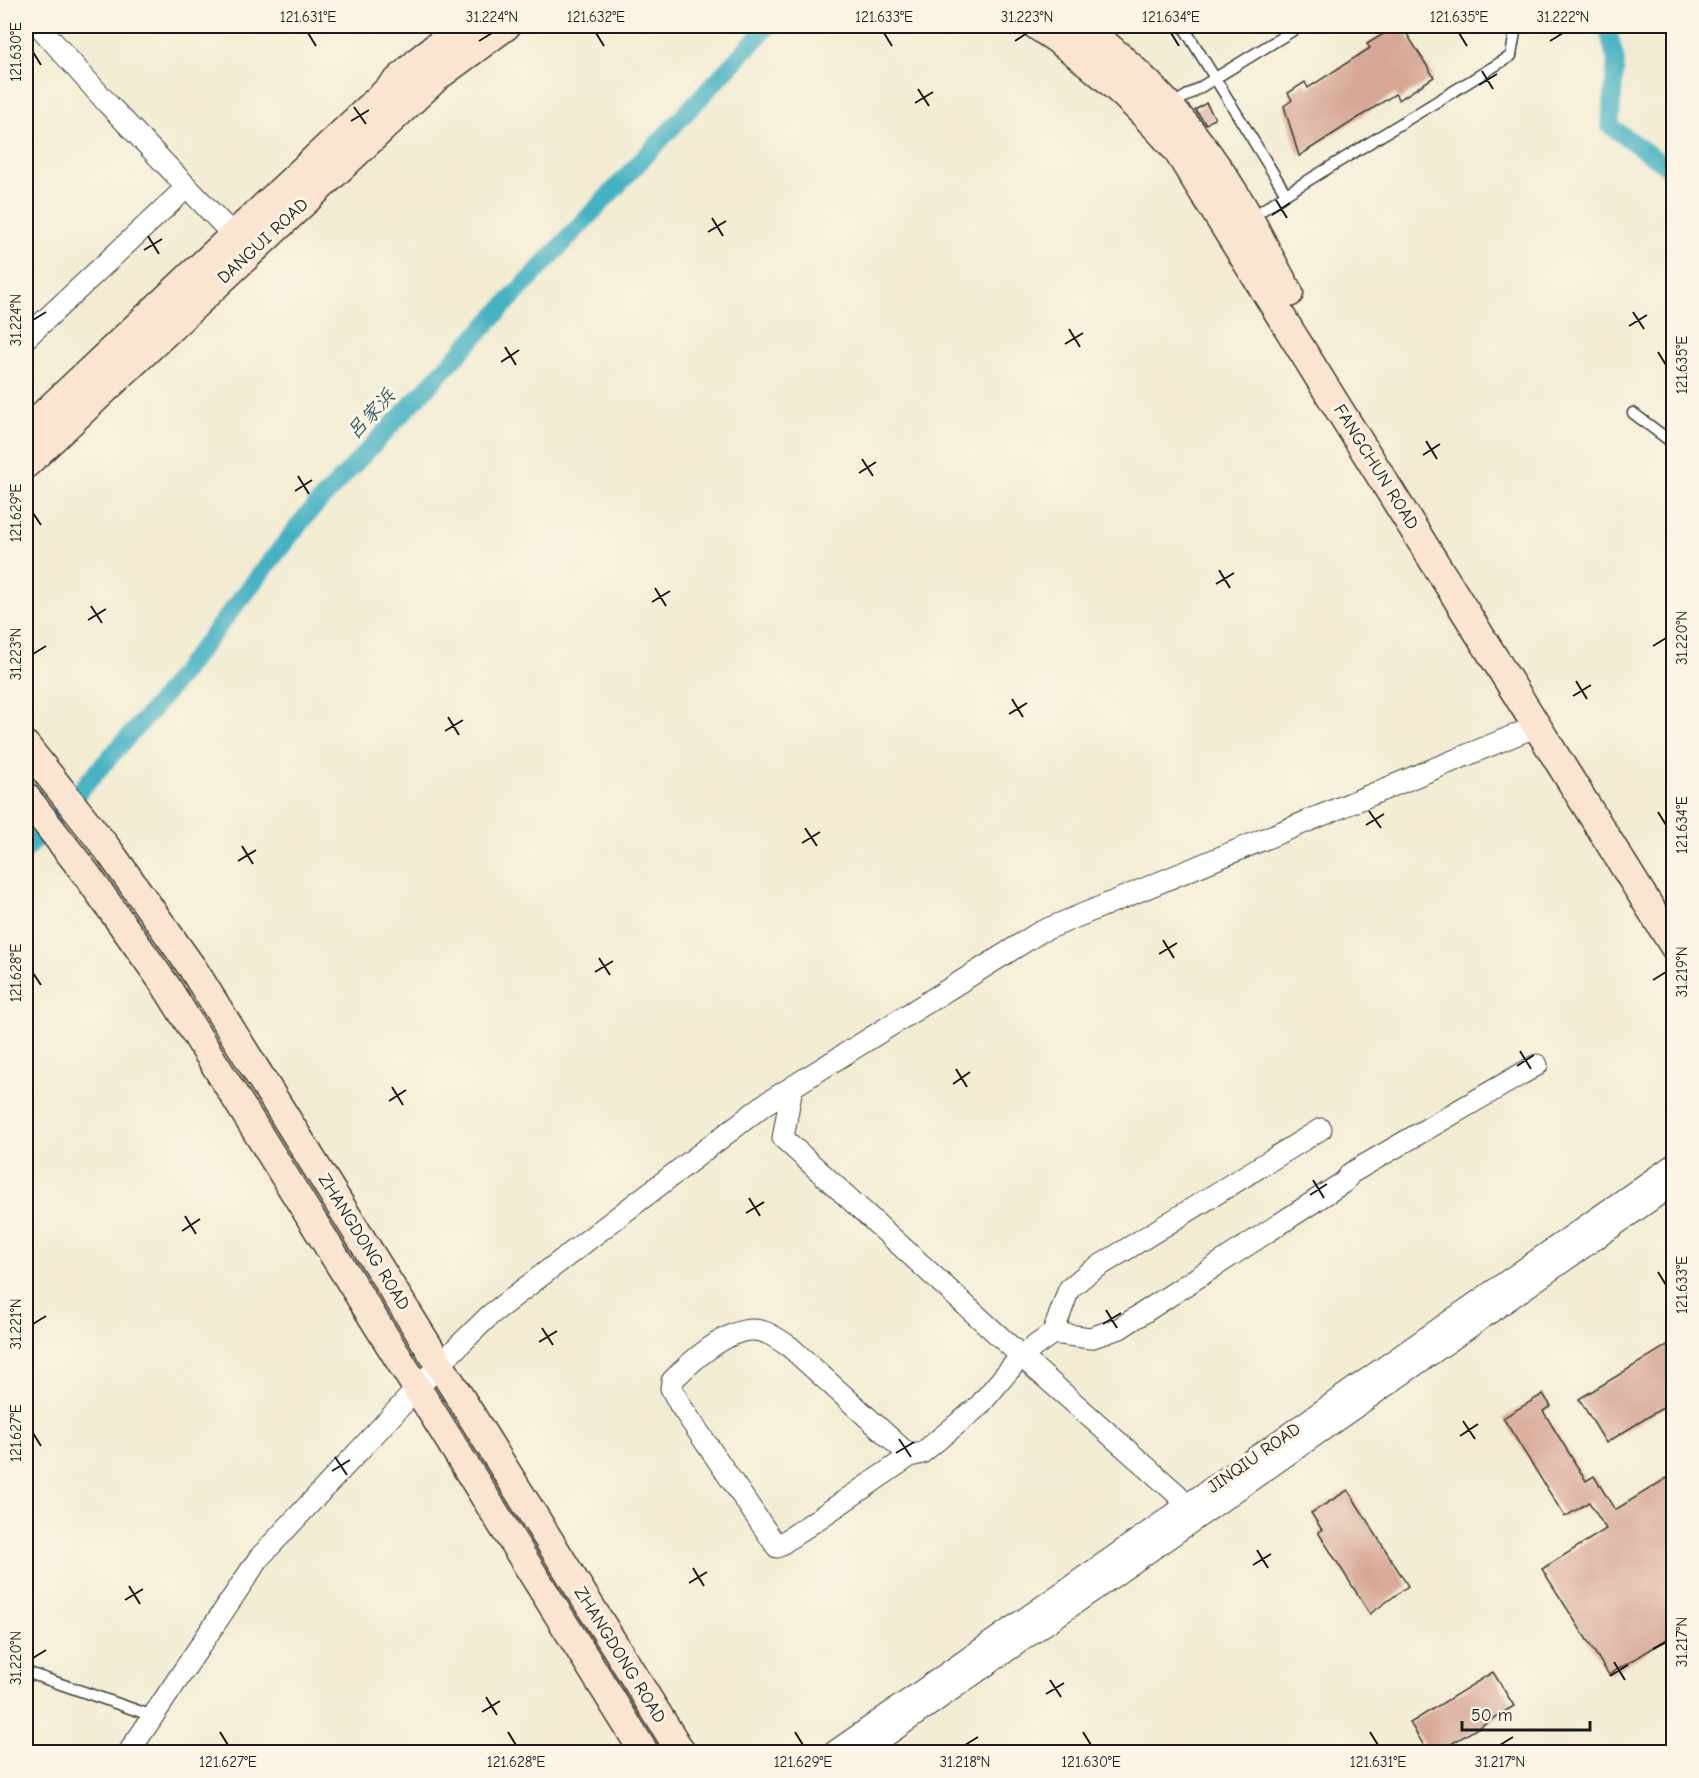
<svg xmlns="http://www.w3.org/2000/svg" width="1699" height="1778" font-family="'Comic Neue','LXGW WenKai TC',sans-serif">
<rect width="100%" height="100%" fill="#fcf5e5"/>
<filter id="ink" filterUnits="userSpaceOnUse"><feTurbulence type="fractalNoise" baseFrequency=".0167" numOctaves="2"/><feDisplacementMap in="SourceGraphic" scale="12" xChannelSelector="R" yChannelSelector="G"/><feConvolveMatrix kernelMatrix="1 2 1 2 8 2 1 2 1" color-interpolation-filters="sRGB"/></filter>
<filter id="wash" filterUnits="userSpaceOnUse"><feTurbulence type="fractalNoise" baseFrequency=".008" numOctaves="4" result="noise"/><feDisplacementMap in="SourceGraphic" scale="24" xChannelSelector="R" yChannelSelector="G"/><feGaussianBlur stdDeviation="1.35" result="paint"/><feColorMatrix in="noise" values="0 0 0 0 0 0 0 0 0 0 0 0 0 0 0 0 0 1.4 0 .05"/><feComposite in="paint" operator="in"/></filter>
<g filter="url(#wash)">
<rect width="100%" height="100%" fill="#f3ecd3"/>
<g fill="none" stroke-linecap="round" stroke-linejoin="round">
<path stroke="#45b1c3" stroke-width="18" d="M1607,26L1616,61L1610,126L1674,172
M26,850L156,706L306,516L768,26"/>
</g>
<g id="blocks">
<path fill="#d7a796" d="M1396,26H1402L1434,77L1399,100L1395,94L1299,156L1284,106L1292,100L1288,93L1305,82L1308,88L1370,48L1367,44Z
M1206,103L1215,118L1206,124L1195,110Z
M1674,1341V1401L1606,1443L1579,1399Z
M1543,1394L1551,1406L1543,1411L1586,1481L1594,1476L1615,1510L1667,1478L1674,1489V1635L1609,1675L1542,1569L1606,1529L1589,1502L1565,1517L1503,1418Z
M1348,1490L1408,1586L1370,1614L1318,1532L1322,1530L1311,1513Z
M1493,1672L1514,1706L1438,1752H1428L1410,1723Z"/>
</g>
</g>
<g filter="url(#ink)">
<use href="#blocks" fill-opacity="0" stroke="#3c3b37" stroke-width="1.5"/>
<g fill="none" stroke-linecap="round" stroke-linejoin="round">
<defs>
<path id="lane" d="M1183,26L1286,194L1511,56L1516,26
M1170,106L1300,26
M1251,218L1286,194
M1633,413L1674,444
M26,1672L153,1716"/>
<path id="street" d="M39,26L108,104L233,235
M26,338L187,187
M792,1087L783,1138L1021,1356L1177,1494L1185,1506
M1053,1333L1090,1338L1120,1328L1344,1182L1351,1173L1537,1065
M910,1456L777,1547L680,1405L671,1388L672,1381C689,1363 727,1329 753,1330C767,1330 779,1340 790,1347L910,1456L922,1453L979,1406L1021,1356L1053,1333L1069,1289L1088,1273L1321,1129
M129,1752L259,1558L440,1364L490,1315L765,1104L1040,932L1537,726
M834,1752L1674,1164
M863,1752L1674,1184"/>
<path id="secondary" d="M1037,26C1091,60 1135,102 1177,150L1674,946
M1082,26C1147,75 1199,134 1241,204C1258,233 1272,264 1289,293
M26,431L422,58L463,26
M26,464L438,76L506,26
M26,746L109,851L193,969L681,1752
M26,797L87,875L166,986L644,1752"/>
</defs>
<use href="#lane" stroke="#3c3b37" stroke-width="13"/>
<use href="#street" stroke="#3c3b37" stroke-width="23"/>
<use href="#secondary" stroke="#3c3b37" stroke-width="31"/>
<use href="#lane" stroke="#fff" stroke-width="10"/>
<use href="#street" stroke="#fff" stroke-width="21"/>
<use href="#secondary" stroke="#fce5d0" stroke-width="28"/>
</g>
</g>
<path fill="none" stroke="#1c1c1c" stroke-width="2" d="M308,33L316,46M596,33L604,46M884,33L892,46M1171,33L1179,46M1459,33L1467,46M479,41L492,33M1015,41L1027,33M1550,41L1563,33M33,52L41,65M1482,71L1493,89M1479,85L1497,74M918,89L929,106M915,103L933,92M354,107L366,124M351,121L369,110M1276,200L1287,218M1272,215L1290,203M712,218L723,236M708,232L726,221M148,236L159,254M144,250L162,239M1633,312L1644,329M33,320L46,312M1629,326L1647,315M1069,329L1080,347M1065,344L1083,333M505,347L516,365M1658,352L1666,365M501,362L519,350M1426,441L1437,459M1423,455L1440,444M862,459L873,476M859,473L876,462M298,476L309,494M295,491L312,480M33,513L41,525M1219,570L1230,588M1216,584L1234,573M655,588L666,606M652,602L670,591M91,606L102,623M88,620L106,609M1653,646L1666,638M33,654L46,646M1576,681L1587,699M1573,696L1591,685M1012,699L1023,717M1009,714L1027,703M448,717L459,735M445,731L463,720M1369,811L1381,828M1658,812L1666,825M1366,825L1384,814M805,828L817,846M802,843L820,832M242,846L253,864M238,861L256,850M1163,940L1174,958M1159,954L1177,943M599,958L610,975M595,972L613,961M33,973L41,985M1653,980L1666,972M1520,1051L1531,1069M1517,1066L1534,1055M956,1069L967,1087M953,1084L970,1072M392,1087L403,1105M389,1101L406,1090M1313,1180L1324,1198M1310,1195L1327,1184M749,1198L760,1216M746,1213L764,1202M185,1216L196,1234M182,1231L200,1219M1658,1272L1666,1285M1106,1310L1117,1328M33,1324L46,1316M1103,1324L1121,1313M542,1328L553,1345M539,1342L557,1331M1463,1421L1475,1439M33,1433L41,1446M1460,1436L1478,1424M899,1439L911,1457M896,1453L914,1442M335,1457L347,1475M332,1471L350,1460M1257,1550L1268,1568M1253,1565L1271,1554M693,1568L704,1586M689,1583L707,1572M129,1586L140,1604M125,1600L143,1589M1653,1649L1666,1642M33,1658L46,1650M1614,1662L1625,1680M1610,1676L1628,1665M1050,1680L1061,1697M1046,1694L1064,1683M486,1697L497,1715M482,1712L500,1701M220,1732L228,1745M508,1732L516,1745M795,1732L803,1745M1083,1732L1091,1745M1370,1732L1378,1745M965,1745L978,1737M1500,1745L1513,1737"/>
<g text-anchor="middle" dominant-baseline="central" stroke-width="6" stroke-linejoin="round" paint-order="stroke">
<g font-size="18" fill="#1c1c1c" stroke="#fcf5e5">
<text transform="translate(263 241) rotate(-43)">DANGUI ROAD</text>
<text transform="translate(1376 467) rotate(58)">FANGCHUN ROAD</text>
<text transform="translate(364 1242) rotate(58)">ZHANGDONG ROAD</text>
<text transform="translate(1254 1458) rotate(-35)">JINQIU ROAD</text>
<text transform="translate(620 1655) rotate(58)">ZHANGDONG ROAD</text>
</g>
<g font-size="20" font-style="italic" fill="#2e5f67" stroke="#fcf5e5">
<text transform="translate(371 414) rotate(-47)">吕家浜</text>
</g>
</g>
<rect width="1699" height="1778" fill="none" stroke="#fcf5e5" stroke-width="66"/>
<path d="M1462 1721v9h128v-9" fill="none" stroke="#1c1c1c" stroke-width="3"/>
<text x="1471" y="1721" font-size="18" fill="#1c1c1c" stroke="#fcf5e5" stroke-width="4.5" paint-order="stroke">50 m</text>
<rect x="33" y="33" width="1633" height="1712" fill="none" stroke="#1c1c1c" stroke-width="2"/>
<g font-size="15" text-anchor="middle" fill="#1c1c1c">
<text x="308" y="22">121.631°E</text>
<text x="492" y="22">31.224°N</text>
<text x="596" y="22">121.632°E</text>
<text x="884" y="22">121.633°E</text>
<text x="1027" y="22">31.223°N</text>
<text x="1171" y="22">121.634°E</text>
<text x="1459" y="22">121.635°E</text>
<text x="1563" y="22">31.222°N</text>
<text transform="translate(16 52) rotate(-90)" y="5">121.630°E</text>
<text transform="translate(16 320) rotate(-90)" y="5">31.224°N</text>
<text transform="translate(1682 365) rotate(-90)" y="5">121.635°E</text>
<text transform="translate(16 513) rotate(-90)" y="5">121.629°E</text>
<text transform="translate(1682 638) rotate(-90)" y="5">31.220°N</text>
<text transform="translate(16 654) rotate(-90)" y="5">31.223°N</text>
<text transform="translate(1682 825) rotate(-90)" y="5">121.634°E</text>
<text transform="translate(1682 972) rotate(-90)" y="5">31.219°N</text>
<text transform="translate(16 973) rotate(-90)" y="5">121.628°E</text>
<text transform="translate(1682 1285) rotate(-90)" y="5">121.633°E</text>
<text transform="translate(16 1324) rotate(-90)" y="5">31.221°N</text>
<text transform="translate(16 1433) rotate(-90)" y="5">121.627°E</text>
<text transform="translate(1682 1642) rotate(-90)" y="5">31.217°N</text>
<text transform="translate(16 1658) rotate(-90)" y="5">31.220°N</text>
<text x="228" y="1767">121.627°E</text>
<text x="516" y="1767">121.628°E</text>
<text x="803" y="1767">121.629°E</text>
<text x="965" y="1767">31.218°N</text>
<text x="1091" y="1767">121.630°E</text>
<text x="1378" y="1767">121.631°E</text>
<text x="1500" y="1767">31.217°N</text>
</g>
</svg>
